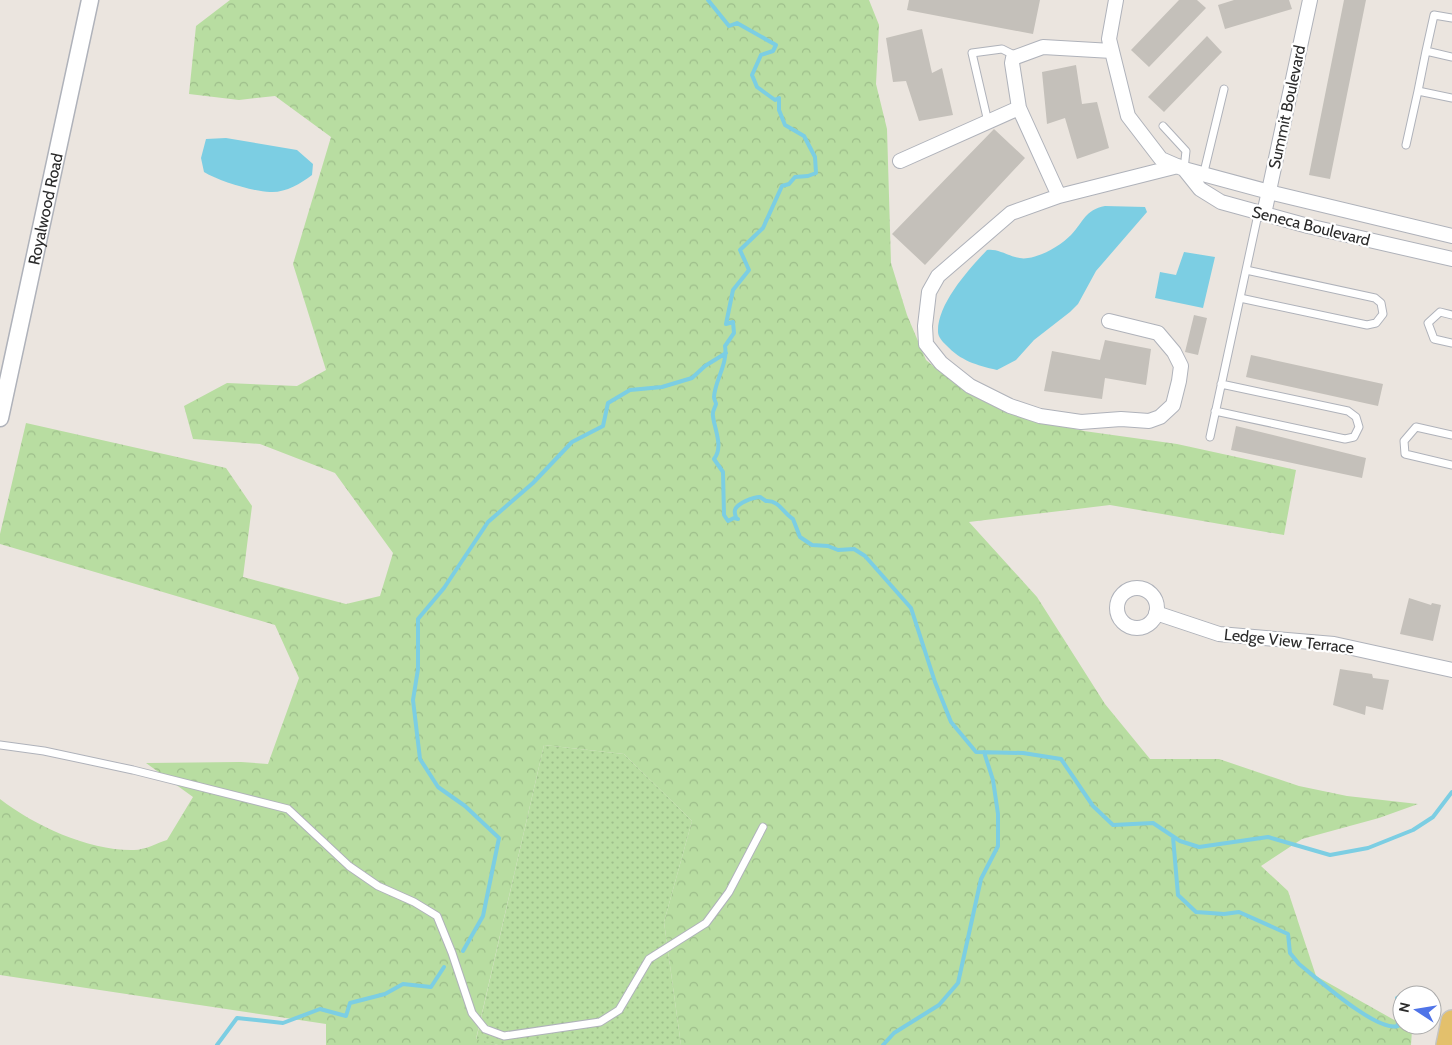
<svg xmlns="http://www.w3.org/2000/svg" width="1452" height="1045" font-family="Cabin,sans-serif">
<defs>
<pattern id="grass-dots" width="8" height="8" patternUnits="userSpaceOnUse" patternTransform="scale(1.25)"><rect width="8" height="8" fill="#b8dda1"/><path d="M2 2h.1M6 6h.1" fill="none" stroke="#9ebe8b" stroke-width="1.8" stroke-linecap="round"/></pattern>
<pattern id="forest-crowns" width="20" height="18" patternUnits="userSpaceOnUse" patternTransform="scale(1.25)"><rect width="20" height="18" fill="#b8dda1"/><path d="M2 6a3 3 0 1 1 6 0M12 15a3 3 0 1 1 6 0" fill="none" stroke="#9ebe8b"/></pattern>
</defs>
<rect width="100%" height="100%" fill="#ebe5df"/>
<path fill="url(#grass-dots)" d="M544,745L624,754L692,821L664,922L681,1045H498L476,1040Z"/>
<path fill="url(#forest-crowns)" d="M230,0H869L879,25L876,84L887,129L891,263L907,315L926,360L943,374L1019,416L1084,431L1177,444L1296,470L1284,535L1110,505L969,522L1037,597L1105,704L1150,759H1219L1299,786L1347,796L1418,804L1379,818L1302,839L1261,866L1288,891L1316,976L1412,1030L1411,1045H681L664,922L692,821L624,754L544,745L476,1039L498,1045H326V1024L0,975V799C35,826 89,851 134,850C145,850 157,843 167,840L193,797L146,763L241,762L268,764L299,678L275,625L0,544V534L26,423L226,468L252,506L243,577L346,604L380,596L393,553L335,473L260,444L193,439L184,406L227,383L297,386L326,370L293,264L331,137L275,96L239,100L189,94L196,26Z"/>
<path fill="#7ccee3" d="M226,138L297,150L313,164L312,175C300,184 285,193 270,192C251,191 219,181 204,172L201,158L206,139Z
M1105,206L1145,207L1147,212L1096,271L1078,304L1070,312L1034,340L1016,360L997,370C976,365 961,361 946,345C943,342 938,337 938,332C937,304 969,269 987,250C1001,248 1014,261 1028,258C1043,256 1061,245 1071,235C1084,221 1085,210 1105,206Z
M1184,252L1215,257L1203,308L1155,298L1160,272L1176,275Z"/>
<g fill="none" stroke-linecap="round" stroke-linejoin="round">
<path stroke="#7ccee3" stroke-width="4" d="M708,0L729,26L737,23L776,45L773,51L761,55L752,75L757,87L775,100L779,98V110L785,125L804,136L815,157L816,173L808,176L795,177L789,184L782,186L763,228L740,250L749,270L733,290L726,324L733,322L734,333L725,346C728,364 715,380 714,397C714,400 716,402 716,404C715,408 712,411 713,416C714,428 724,447 714,459L723,472L724,515L728,521L734,518L738,519L736,518C736,516 734,513 735,510C737,503 754,497 760,497L766,501C779,500 783,513 793,519L800,537L812,545L828,546L838,550L854,549L865,556L911,608L935,682L951,722L976,752L1023,753L1061,759L1093,806L1113,825L1153,823L1180,841L1199,847L1268,837L1330,855L1368,848L1413,830L1433,817L1452,792
M1173,837L1178,895L1196,912L1224,914L1239,912L1288,934L1290,953L1299,964C1318,979 1376,1032 1398,1026L1397,998L1402,995
M463,951L483,916L499,838L465,806L438,787L420,759L413,700L418,669V619L444,588L488,522L533,483L572,442L603,426L608,403L630,390L662,387L692,378L705,366L726,353
M1403,995H1415
M217,1045L237,1018L283,1023L320,1009L346,1016L350,1003L385,994L403,984L431,987L444,967
M883,1045L894,1033L939,1005L958,983L981,879L998,846V814L993,780L984,752"/>
</g>
<path fill="#c4c0ba" d="M909,0H1040L1033,34L907,10Z
M1179,0H1197L1206,8L1149,67L1131,50Z
M1234,0H1289L1292,9L1225,29L1218,5Z
M1344,0H1366L1330,179L1309,175Z
M922,29L932,73L942,68L953,115L919,121L906,81L893,82L886,38Z
M1207,36L1222,52L1164,112L1148,97Z
M1076,65L1082,104L1097,102L1109,148L1077,159L1065,118L1047,124L1042,72Z
M994,129L1025,158L925,265L892,234Z
M1194,315L1207,318L1198,355L1185,352Z
M1105,340L1151,349L1146,385L1105,378L1102,399L1044,391L1052,351L1100,360Z
M1251,355L1383,384L1378,406L1246,377Z
M1236,426L1366,458L1362,478L1231,450Z
M1409,598L1431,605L1432,603L1441,605L1433,641L1400,634Z
M1340,669L1372,674L1373,678L1389,680L1383,710L1366,706L1365,715L1333,705Z"/>
<g fill="none" stroke-linecap="round" stroke-linejoin="round">
<defs>
<path id="service" d="M1426,51L1434,15L1452,18
M1452,57L1426,51L1418,91L1452,98
M988,122L972,53L1002,49L1016,56
M1163,126L1186,151L1184,169
M1406,145L1418,91
M1203,176L1224,89
M1240,298L1367,325L1376,323L1383,314L1381,303L1375,298L1246,270
M1452,315L1440,312L1428,323L1434,339L1452,343
M1215,411L1345,439L1354,437L1359,427L1356,417L1348,411L1221,384
M1452,435L1416,427L1404,441L1405,454L1452,465
M1210,437L1257,219L1264,215
M0,745L44,751L133,770L288,809L349,866L378,886L414,902L437,916L452,953L472,1013L485,1029L504,1036L600,1022L619,1010L649,959L706,923L729,892L763,827"/>
<path id="minor" d="M1116,0L1109,39L1128,116L1161,159L1184,169L1277,194L1452,236
M900,161L1019,108
M1184,169L1200,189L1221,202L1308,226L1452,259
M1059,196L1019,108L1012,63L1013,58L1043,47L1112,51
M1264,214L1310,0
M1109,321L1158,333L1174,352L1181,366L1179,381L1173,405L1160,417L1149,421L1121,419L1081,422L1040,416L1010,406L970,386L941,363L926,344L925,326L929,292L938,276L1011,213L1059,196L1178,166
M1117 608a20 20 0 1 1 40 0a20 20 0 1 1-40 0Z
M1156,613L1219,634L1334,644L1452,670"/>
<g id="tertiary">
<path id="s1" d="M0,418L90,0"/>
</g>
<path id="primary" d="M1447,1045L1452,1021"/>
</defs>
<use href="#service" stroke="#afb2ba" stroke-width="9"/>
<use href="#minor" stroke="#afb2ba" stroke-width="16"/>
<use href="#tertiary" stroke="#afb2ba" stroke-width="19"/>
<use href="#primary" stroke="#c4c4c4" stroke-width="24"/>
<use href="#service" stroke="#fff" stroke-width="7"/>
<use href="#minor" stroke="#fff" stroke-width="14"/>
<use href="#tertiary" stroke="#fff" stroke-width="16"/>
<use href="#primary" stroke="#e3c06c" stroke-width="21"/>
</g>
<g text-anchor="middle" dominant-baseline="central" stroke-width="4.5" stroke-linejoin="round" paint-order="stroke">
<g font-size="16" fill="#2b2b2b" stroke="#fff">
<text transform="translate(1287 107) rotate(-78)">Summit Boulevard</text>
<text stroke="none"><textPath href="#s1" startOffset="214">Royalwood Road</textPath></text>
<text transform="translate(1311 226) rotate(14)">Seneca Boulevard</text>
<text transform="translate(1289 641) rotate(6)">Ledge View Terrace</text>
</g>
</g>
<g transform="translate(1417 1010) rotate(282)"><circle r="24" fill="#ffffff" stroke="#aaaaaa"/>
<path d="M0-4L9 19L0 12L-9 19Z" fill="#4f74e8"/>
<text y="-8" font-size="14" font-weight="bold" text-anchor="middle" fill="#2b2b2b">N</text>
</g>
</svg>
